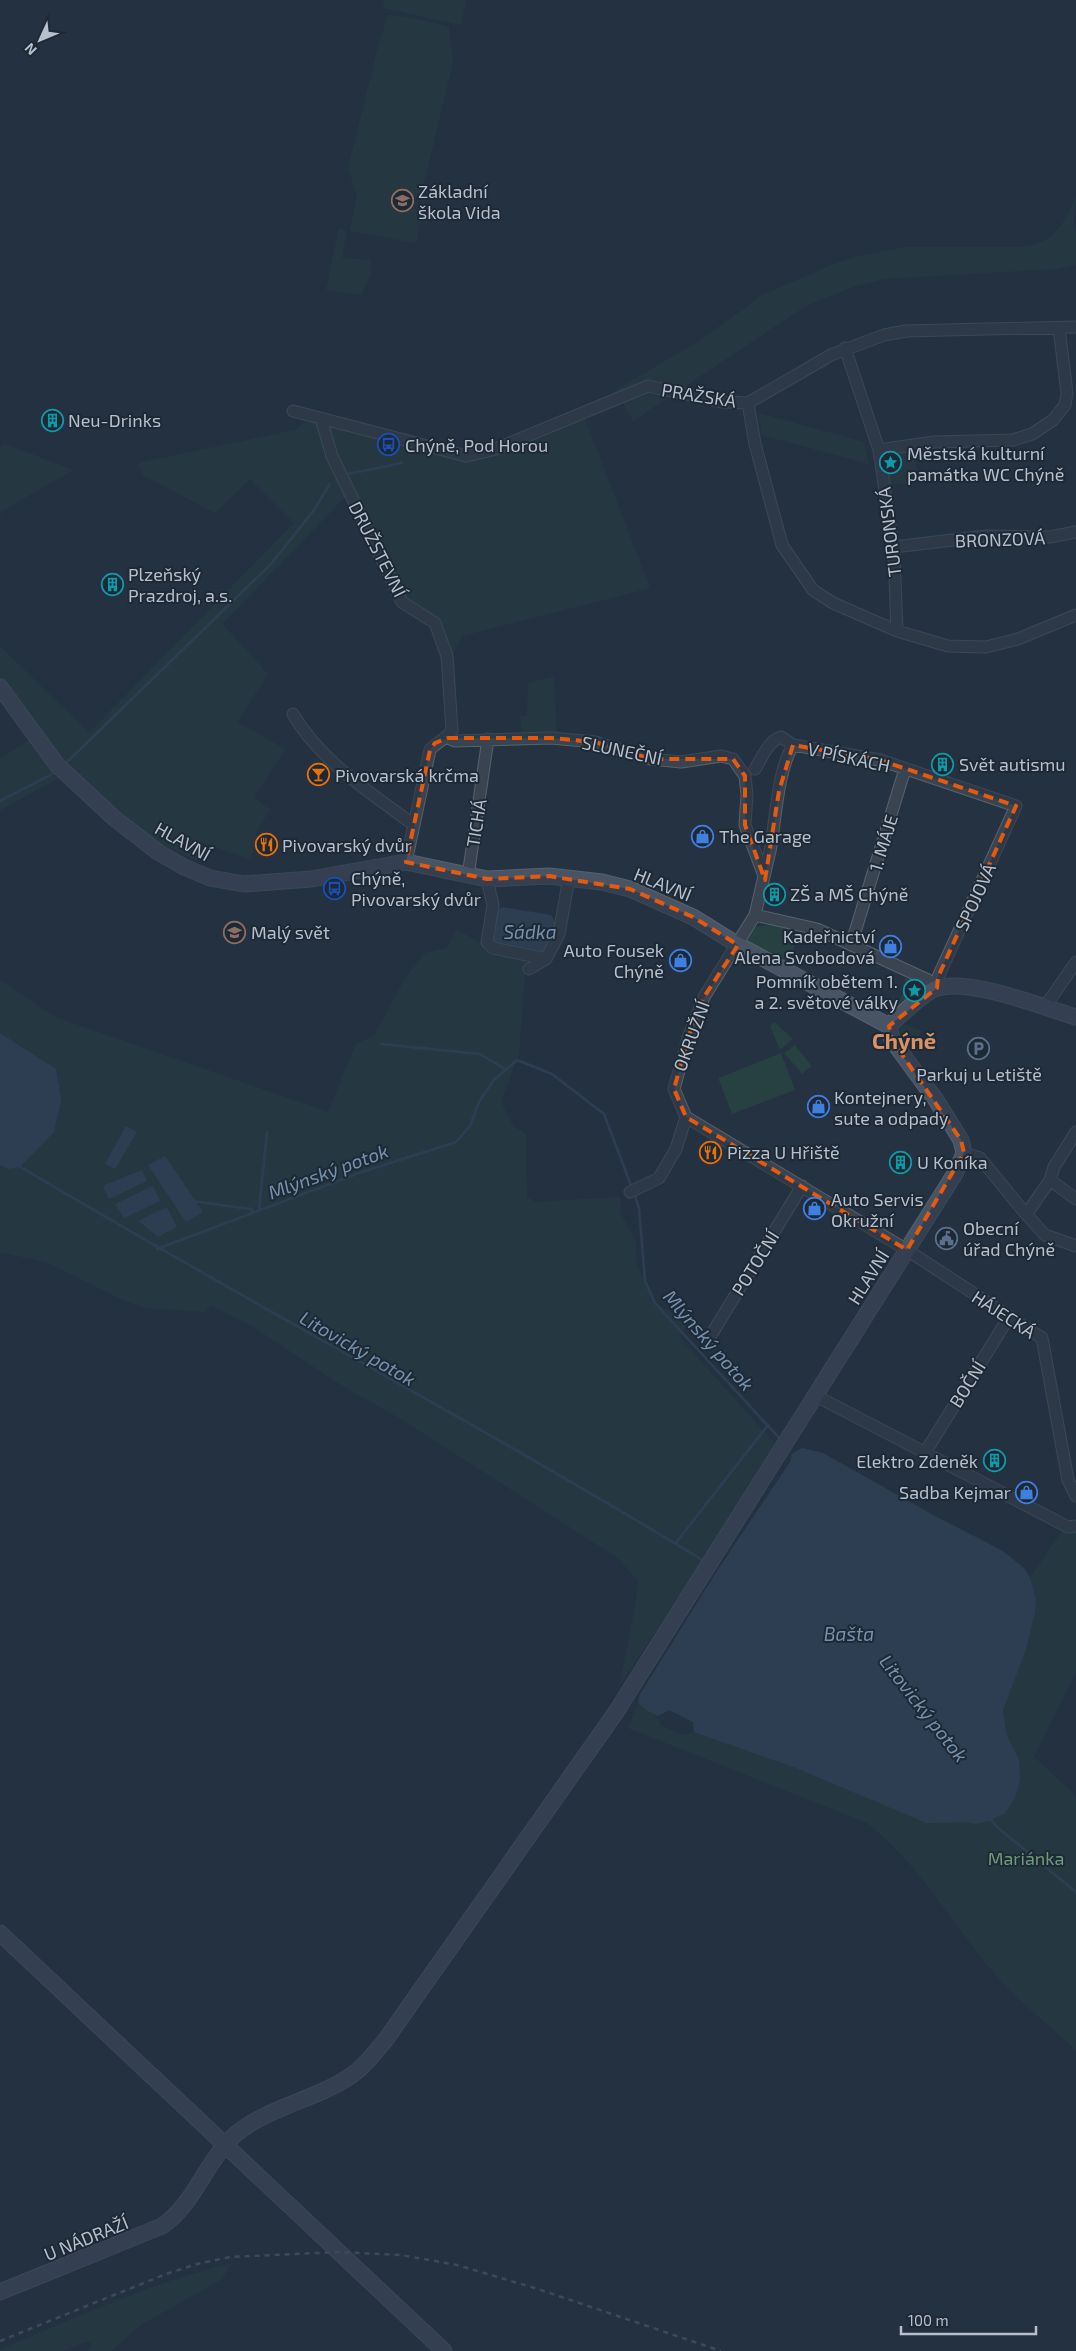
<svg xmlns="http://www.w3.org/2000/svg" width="1076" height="2351" font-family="'Exo 2',sans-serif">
<rect width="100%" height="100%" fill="#253241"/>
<path fill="#274042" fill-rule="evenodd" d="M384,0H466L461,25L383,8Z
M388,15L418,19L449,27L453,62L422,191L401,206L423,211L416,243L350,231L357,196L348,168L378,47Z
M1076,197L1073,222L1076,233V265L1057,269L883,279L853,287L812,303L795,313L633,421L616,390L699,341L748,306L760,296L834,264L859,256L905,247H1022C1056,242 1062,226 1076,197Z
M339,228L347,232L342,258L371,260V273L361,295L326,290Z
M758,413L864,442L869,464L762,435Z
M583,414L650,588L462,636L446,669L435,626L396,604L347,495L222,624L268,674L237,722L285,749L254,798L270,810L257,830L251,860L202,842L196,860L155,841L76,776L50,746L2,681L0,678V646L89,733L294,523L250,479L215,513L143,475L138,463L295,430L310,417L466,456Z
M5,444L73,470L2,511L0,516V447Z
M914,451L919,481L891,485L885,455Z
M554,677L557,734H522L520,717L527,716L528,683Z
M31,739L57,779L0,810V759Z
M772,924L793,930L794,952L792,953V966L746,942L751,927Z
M457,929L485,947L526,961L519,1053L501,1102L513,1126L526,1134L527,1197L535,1202L620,1197L621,1214L636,1243L637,1266L653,1301L678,1317L687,1327L678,1336L777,1446L674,1605L620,1684L636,1601L638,1581L618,1558L401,1419L341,1385L252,1326L211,1305L205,1312L145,1308L121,1299L46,1262L0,1252V1165L11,1169L20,1167L54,1132L56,1069L0,1033V980L55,1017L328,1112L356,1044L375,1035L403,982L425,953L447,948ZM167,1207L177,1227L158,1237L138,1222Z
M905,978L919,983L923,981L929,987L888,1018L895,1011L905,987Z
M774,1022L793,1039L780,1050L770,1026Z
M904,1024L921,1031L914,1051L901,1043L899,1036L900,1027Z
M795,1045L812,1066L802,1074L784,1053Z
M781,1053L795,1090L732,1114L718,1078Z
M1062,1531H1076V1671L1034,1757L1076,1796V2050C1050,2026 1017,2000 995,1974C952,1924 920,1864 867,1823L628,1728L638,1702C647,1711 657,1714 662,1726L682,1735L694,1732L796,1768L967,1822L991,1820L1003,1812L1019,1760L1006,1733L1003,1710L1026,1649L1036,1599L1030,1578Z
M231,2264L222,2279L142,2324L111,2351H88L92,2343L85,2342L63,2351H0V2349C75,2319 152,2281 231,2264Z"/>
<path fill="#394f69" d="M502,907L551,915L556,924L551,944L546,951L539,953L495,943L491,937L497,911Z
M0,1033L56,1069L61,1100L54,1132L20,1167L10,1169L0,1165Z
M126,1126L137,1132L115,1169L105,1164Z
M165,1156L203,1212L186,1222L148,1165Z
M142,1170L147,1181L109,1199L103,1186Z
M153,1186L160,1201L124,1218L115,1204Z
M167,1207L177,1227L158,1237L138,1221Z
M802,1448L823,1453L935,1516L1003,1551L1024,1568L1030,1578L1036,1599L1035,1612L1026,1649L1003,1710L1006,1733L1019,1760L1020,1780L1015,1798L1005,1813L991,1820L975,1824L967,1822L927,1823L796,1768L694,1732L693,1722L669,1710L658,1716L646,1710L638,1702L639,1696L717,1571L790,1462L792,1454Z"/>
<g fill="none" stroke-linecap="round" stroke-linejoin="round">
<path stroke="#394f69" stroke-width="2.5" d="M348,474L402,463
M66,763L271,564L314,510L330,484
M0,801L56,772
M381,1044L480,1054L505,1069
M19,1166C245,1301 479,1424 704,1561
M634,1193L639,1208L645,1281L655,1303L781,1440
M192,1201L251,1209L253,1212
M259,1210L267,1132
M157,1249L359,1173L456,1142L470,1126L479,1102L494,1080L517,1060L552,1074L604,1114L632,1188
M675,1544L768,1425
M990,1818L997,1827L1076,1892"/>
<defs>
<path id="street" d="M845,348L879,450L894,552L897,631
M748,403L755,444L782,545L813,590L833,603L897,631L948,646L986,647L1018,639L1076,615
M293,411L466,456L493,450L648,386L722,402L748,403L831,355L884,335L906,331L1076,327
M321,419L332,456L402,602L435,623L447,656L452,730C446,740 437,741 430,750L406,862
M879,450L934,442L1013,440L1032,434L1053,420L1065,405L1067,393L1059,328
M894,547L986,536L1050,537L1076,532
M293,714C320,761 371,793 414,825
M448,738L455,741L551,738L595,742L651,759L681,762L721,756L733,759L745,776L747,795L745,825L764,876
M755,769C762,758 768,741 781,737L793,745L880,760L1016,806L938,977L937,988
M468,876L488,739
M487,879L493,905L487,942L493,948L546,959
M755,915C760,893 765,872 770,851C776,820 777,772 793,745
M851,945L905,769
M529,969L546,959L559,934L569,878
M937,988L928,980L817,929L755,915L704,997L688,1038L674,1089L686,1117L907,1250L1042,1338L1068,1480L1076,1496
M1044,1008L1076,962
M964,1153L980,1158L1025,1213L1030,1209L1050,1180L1054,1167L1076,1132
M1050,1180L1076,1199
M630,1192L659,1178L676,1149L686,1117
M1025,1213L1045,1235L1076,1246
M708,1340L802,1186
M816,1396L1068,1527L1076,1526
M926,1451L1009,1317"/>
<path id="secondary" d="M0,687L57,765L114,818L158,852L184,867L210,878L244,884L272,882L311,879L406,862L487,879L549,876L602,882L630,889L693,917L738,945L889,1026
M889,1026C898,1017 925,992 937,988C970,978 1042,1007 1076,1017
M0,1933L444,2351
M0,2292L162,2226C195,2204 206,2160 236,2134C268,2107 318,2099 352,2075C364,2067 374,2053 384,2042L616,1712L956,1172L964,1153L961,1140L936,1100L892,1040L889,1026"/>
</defs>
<use href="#street" stroke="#57626e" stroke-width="13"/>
<use href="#secondary" stroke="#57626e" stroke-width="17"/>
<use href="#street" stroke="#3a4451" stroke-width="11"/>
<use href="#secondary" stroke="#485364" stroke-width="15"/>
<path stroke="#5c6878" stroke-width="2.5" stroke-dasharray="5 5" stroke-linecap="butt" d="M0,2341L166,2274L197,2264L230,2257L339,2252L401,2255L457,2265L538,2289L721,2351"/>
</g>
<path d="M0 0H1076V2351H0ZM448,738H551L595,742L651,759H733L745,776V825L765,880L779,791L793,745L880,760L1016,806L938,977L937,988L889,1026L892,1040L961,1140L964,1153L907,1250L686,1117L674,1089L688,1038L704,997L738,945L693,917L630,889L549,876L487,879L406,862L430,750L435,743Z" fill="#253241" fill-opacity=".55" fill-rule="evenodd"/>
<path fill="none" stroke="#e8590c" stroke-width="4" stroke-dasharray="10 6" stroke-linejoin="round" d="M448,738H551L595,742L651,759H733L745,776V825L765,880L779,791L793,745L880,760L1016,806L938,977L937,988L889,1026L892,1040L961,1140L964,1153L907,1250L686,1117L674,1089L688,1038L704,997L738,945L693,917L630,889L549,876L487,879L406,862L430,750L435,743Z"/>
<defs>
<symbol id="school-ring" viewBox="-11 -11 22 22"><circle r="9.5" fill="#1e2936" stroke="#8d6e63" stroke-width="1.5"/><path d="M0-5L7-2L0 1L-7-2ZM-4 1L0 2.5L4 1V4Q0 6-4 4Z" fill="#8d6e63"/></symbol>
<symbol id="building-ring" viewBox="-11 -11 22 22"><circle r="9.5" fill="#1e2936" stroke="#0f9aa8" stroke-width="1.5"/><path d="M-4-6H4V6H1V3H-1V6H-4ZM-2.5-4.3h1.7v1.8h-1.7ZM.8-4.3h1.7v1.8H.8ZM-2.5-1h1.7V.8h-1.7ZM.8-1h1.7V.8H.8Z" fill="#0f9aa8"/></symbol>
<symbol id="bus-ring" viewBox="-11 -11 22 22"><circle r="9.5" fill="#1e2936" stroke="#1a4fb4" stroke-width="1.5"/><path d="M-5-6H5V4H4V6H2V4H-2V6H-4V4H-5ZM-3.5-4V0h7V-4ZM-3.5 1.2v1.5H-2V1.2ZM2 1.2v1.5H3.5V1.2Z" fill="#1a4fb4"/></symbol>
<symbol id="sight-ring" viewBox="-11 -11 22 22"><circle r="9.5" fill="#1e2936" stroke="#0f9aa8" stroke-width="1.5"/><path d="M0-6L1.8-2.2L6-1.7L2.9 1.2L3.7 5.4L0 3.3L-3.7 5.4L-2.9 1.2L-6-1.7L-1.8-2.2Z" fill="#0f9aa8"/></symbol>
<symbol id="bar-ring" viewBox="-11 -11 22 22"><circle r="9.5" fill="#1e2936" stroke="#e8710a" stroke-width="1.5"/><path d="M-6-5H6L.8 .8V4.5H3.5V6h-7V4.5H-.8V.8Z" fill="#e8710a"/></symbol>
<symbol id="shop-ring" viewBox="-11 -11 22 22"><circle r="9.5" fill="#1e2936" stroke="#3f7fe0" stroke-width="1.5"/><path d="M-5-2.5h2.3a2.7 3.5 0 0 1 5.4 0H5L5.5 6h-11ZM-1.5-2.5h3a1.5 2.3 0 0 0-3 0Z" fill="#3f7fe0"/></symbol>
<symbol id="restaurant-ring" viewBox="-11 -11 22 22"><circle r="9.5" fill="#1e2936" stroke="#e8710a" stroke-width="1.5"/><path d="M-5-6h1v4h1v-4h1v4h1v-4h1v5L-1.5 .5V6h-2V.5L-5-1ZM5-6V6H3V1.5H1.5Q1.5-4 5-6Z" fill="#e8710a"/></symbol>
<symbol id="parking-ring" viewBox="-11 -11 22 22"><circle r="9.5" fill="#1e2936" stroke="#5c6f8a" stroke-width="1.5"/><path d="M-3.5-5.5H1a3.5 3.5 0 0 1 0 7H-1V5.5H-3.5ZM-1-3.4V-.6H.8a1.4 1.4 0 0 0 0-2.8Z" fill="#5c6f8a"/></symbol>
<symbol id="civic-ring" viewBox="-11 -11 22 22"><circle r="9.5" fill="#1e2936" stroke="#5c6f8a" stroke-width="1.5"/><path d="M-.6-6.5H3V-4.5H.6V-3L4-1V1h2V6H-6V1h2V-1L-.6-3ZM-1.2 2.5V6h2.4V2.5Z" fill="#5c6f8a"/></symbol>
</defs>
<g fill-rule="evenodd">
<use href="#school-ring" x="390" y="188" width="25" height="25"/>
<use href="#building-ring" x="40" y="408" width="25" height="25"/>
<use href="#bus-ring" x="376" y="432" width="25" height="25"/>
<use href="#sight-ring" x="878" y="450" width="25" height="25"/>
<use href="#building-ring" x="100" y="572" width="25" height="25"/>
<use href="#building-ring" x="930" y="752" width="25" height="25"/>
<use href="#bar-ring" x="306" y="762" width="25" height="25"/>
<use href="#shop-ring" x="690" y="824" width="25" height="25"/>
<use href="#restaurant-ring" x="254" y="832" width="25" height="25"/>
<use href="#bus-ring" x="322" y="876" width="25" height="25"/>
<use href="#building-ring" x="762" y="882" width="25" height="25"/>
<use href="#school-ring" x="222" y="920" width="25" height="25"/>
<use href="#shop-ring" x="878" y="934" width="25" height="25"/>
<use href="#shop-ring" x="668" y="948" width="25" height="25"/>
<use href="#sight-ring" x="902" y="978" width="25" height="25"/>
<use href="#parking-ring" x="966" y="1036" width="25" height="25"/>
<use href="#shop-ring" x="806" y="1094" width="25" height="25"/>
<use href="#restaurant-ring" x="698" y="1140" width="25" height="25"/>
<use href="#building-ring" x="888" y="1150" width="25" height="25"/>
<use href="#shop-ring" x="802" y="1196" width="25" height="25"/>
<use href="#civic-ring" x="934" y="1226" width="25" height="25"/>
<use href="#building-ring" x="982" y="1448" width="25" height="25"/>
<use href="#shop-ring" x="1014" y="1480" width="25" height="25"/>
</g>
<g text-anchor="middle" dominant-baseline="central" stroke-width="4" stroke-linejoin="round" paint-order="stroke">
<g font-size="18" fill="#b6bfcb" stroke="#1e2936" text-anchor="start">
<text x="418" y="191">Základní<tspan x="418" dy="21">škola Vida</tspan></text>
<text x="68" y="420">Neu-Drinks</text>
<text x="405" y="445">Chýně, Pod Horou</text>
<text x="907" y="453">Městská kulturní<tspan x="907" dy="21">památka WC Chýně</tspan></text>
<text x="128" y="574">Plzeňský<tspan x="128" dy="21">Prazdroj, a.s.</tspan></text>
<text x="959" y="764">Svět autismu</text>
<text x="335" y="775">Pivovarská krčma</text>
<text x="719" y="836">The Garage</text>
<text x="282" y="845">Pivovarský dvůr</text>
<text x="351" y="878">Chýně,<tspan x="351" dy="21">Pivovarský dvůr</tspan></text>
<text x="790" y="894">ZŠ a MŠ Chýně</text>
<text x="251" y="932">Malý svět</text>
<text x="875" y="936" text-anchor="end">Kadeřnictví<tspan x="875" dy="21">Alena Svobodová</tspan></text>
<text x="664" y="950" text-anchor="end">Auto Fousek<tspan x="664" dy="21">Chýně</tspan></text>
<text x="898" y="981" text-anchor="end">Pomník obětem 1.<tspan x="898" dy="21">a 2. světové války</tspan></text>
<text x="979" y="1074" text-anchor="middle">Parkuj u Letiště</text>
<text x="834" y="1097">Kontejnery,<tspan x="834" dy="21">sute a odpady</tspan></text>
<text x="727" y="1152">Pizza U Hřiště</text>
<text x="917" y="1162">U Koníka</text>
<text x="831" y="1199">Auto Servis<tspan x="831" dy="21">Okružní</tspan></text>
<text x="963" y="1228">Obecní<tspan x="963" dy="21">úřad Chýně</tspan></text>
<text x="978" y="1461" text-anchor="end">Elektro Zdeněk</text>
<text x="1011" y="1492" text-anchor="end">Sadba Kejmar</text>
</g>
<g font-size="18" fill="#b6bfcb" stroke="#1e2936">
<text transform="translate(699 395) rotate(9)">PRAŽSKÁ</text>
<text transform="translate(889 532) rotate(-97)">TURONSKÁ</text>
<text transform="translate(1000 539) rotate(-2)">BRONZOVÁ</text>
<text transform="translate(378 549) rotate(63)">DRUŽSTEVNÍ</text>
<text transform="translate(622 750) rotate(12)">SLUNEČNÍ</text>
<text transform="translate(849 757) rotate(12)">V PÍSKÁCH</text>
<text transform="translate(476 823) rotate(-81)">TICHÁ</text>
<text transform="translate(183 841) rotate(29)">HLAVNÍ</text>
<text transform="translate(883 843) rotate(-73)">1. MÁJE</text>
<text transform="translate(663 884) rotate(22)">HLAVNÍ</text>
<text transform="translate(975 897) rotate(-65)">SPOJOVÁ</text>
<text transform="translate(691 1036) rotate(-70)">OKRUŽNÍ</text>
<text transform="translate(755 1263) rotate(-58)">POTOČNÍ</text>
<text transform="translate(868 1277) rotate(-58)">HLAVNÍ</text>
<text transform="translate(1004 1314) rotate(33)">HÁJECKÁ</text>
<text transform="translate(967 1384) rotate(-58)">BOČNÍ</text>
<text transform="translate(86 2238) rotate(-22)">U NÁDRAŽÍ</text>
</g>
<g font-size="18" fill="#6d9d76" stroke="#1e2936">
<text x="1026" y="1858">Mariánka</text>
</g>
<g font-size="19" font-style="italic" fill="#7691af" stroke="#1e2936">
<text x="530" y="931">Sádka</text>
<text transform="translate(328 1171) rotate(-20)">Mlýnský potok</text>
<text transform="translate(709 1340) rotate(49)">Mlýnský potok</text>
<text transform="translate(358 1348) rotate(30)">Litovický potok</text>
<text x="849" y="1633">Bašta</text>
<text transform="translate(924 1708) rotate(52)">Litovický potok</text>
</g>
<g font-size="22" font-weight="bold" fill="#d79265" stroke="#1e2936">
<text x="904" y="1040">Chýně</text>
</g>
</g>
<g transform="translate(40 40) rotate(226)" stroke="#1e2936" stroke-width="4" paint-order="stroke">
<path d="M0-4L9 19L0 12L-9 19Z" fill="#b6bfcb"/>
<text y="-8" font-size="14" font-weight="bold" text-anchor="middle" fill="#b6bfcb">N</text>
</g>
<path d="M901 2326v8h135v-8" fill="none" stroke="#b6bfcb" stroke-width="2.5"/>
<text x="908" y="2326" font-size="15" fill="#b6bfcb" stroke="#1e2936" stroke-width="4" paint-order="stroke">100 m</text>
</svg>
